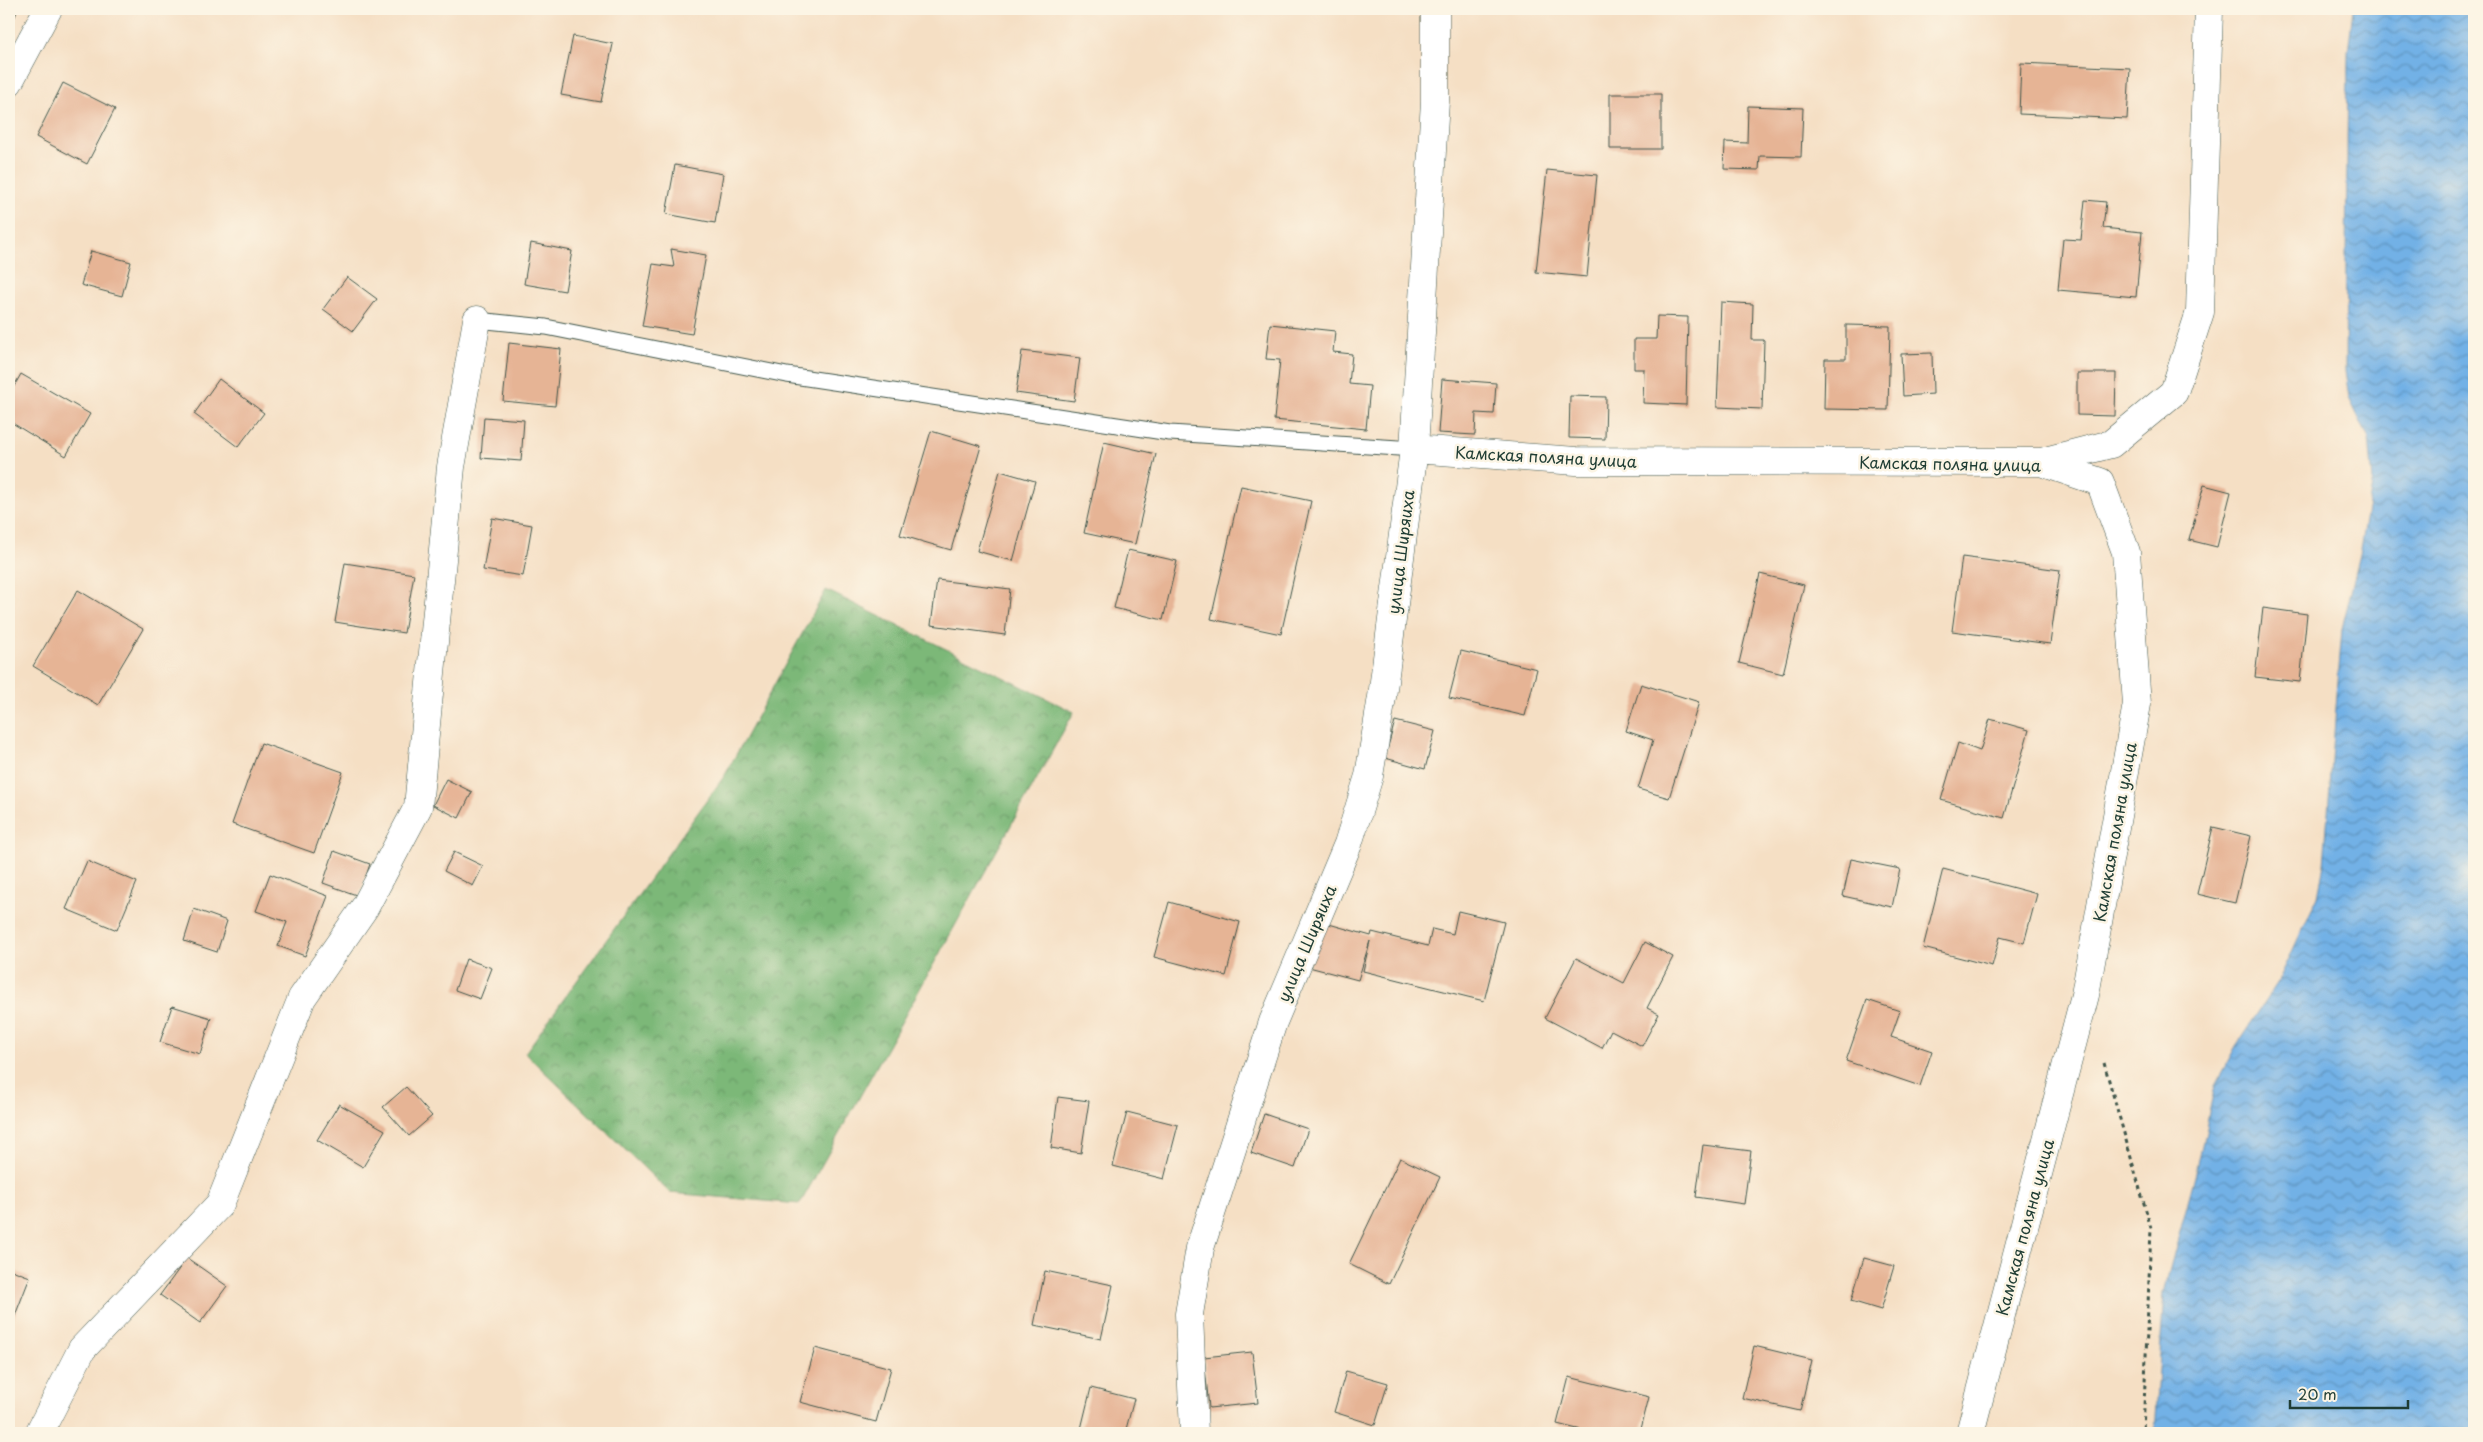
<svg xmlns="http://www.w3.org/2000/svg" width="2483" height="1442" font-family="'Playpen Sans',sans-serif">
<defs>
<pattern id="forest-crowns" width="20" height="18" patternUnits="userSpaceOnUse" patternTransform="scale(1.25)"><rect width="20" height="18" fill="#7cb878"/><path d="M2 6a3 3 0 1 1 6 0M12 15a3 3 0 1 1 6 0" fill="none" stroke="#659763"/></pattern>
<pattern id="water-waves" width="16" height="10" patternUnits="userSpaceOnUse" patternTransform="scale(1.25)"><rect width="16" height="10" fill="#72b1e6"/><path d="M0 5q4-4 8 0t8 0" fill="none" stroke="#5d91bb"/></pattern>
</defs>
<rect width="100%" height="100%" fill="#fcf5e5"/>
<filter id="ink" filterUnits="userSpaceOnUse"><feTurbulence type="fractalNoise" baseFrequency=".02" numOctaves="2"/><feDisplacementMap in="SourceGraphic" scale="10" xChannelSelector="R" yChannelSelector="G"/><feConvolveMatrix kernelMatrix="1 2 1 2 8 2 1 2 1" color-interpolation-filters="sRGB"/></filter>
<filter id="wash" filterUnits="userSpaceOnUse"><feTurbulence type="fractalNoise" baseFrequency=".0096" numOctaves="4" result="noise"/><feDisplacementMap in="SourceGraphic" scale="20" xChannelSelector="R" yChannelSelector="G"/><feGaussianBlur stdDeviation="1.12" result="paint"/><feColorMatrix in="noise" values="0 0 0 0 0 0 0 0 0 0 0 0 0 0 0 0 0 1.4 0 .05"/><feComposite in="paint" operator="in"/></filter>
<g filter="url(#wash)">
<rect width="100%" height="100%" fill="#f5dfc4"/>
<path fill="url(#forest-crowns)" stroke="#4e7a56" d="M826,590L1074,712L800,1204L670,1193L525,1053L725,775Z"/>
<path fill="url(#water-waves)" stroke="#48778d" d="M2353,9H2474V1433H2155L2164,1292L2198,1164L2215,1085L2236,1046L2278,982L2318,896L2324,865L2342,629L2361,549L2373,480L2369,439L2349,398L2345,370L2348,53Z"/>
<g id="blocks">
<path fill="#e6b495" d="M9,9H18L9,31Z
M573,36L613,44L601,102L561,95Z
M2021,63L2130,68L2127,119L2019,114Z
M63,83L115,109L87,164L36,137Z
M1610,94H1661V149H1610Z
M1748,106L1803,108L1801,157L1760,156L1759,170L1724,169L1725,142L1747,143Z
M675,165L723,174L715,223L666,214Z
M1547,170L1597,175L1587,277L1536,272Z
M2085,200L2106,202L2103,228L2142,232L2136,297L2058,290L2063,239L2081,240Z
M531,243L572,251L565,291L524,284Z
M671,249L706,255L692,334L642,326L653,264L674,267Z
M91,251L131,262L122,296L81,285Z
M347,277L377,299L353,331L323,309Z
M1721,302L1753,304L1752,340H1764L1762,409L1717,407Z
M1657,316L1688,317L1686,405L1643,403L1644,369H1634V339H1656Z
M1270,324L1335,331L1333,352L1352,354L1349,384L1370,386L1366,429L1274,420L1280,360L1266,359Z
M1846,325L1890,326L1888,410L1824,409L1825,359H1846Z
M509,343L561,349L555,406L503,401Z
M1022,351L1080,358L1074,401L1016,393Z
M1932,353L1933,394L1903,396L1901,354Z
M2077,373H2116L2115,416L2077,415Z
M21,374L90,414L66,456L9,421V395Z
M219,379L264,413L238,447L194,414Z
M1442,379L1496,383L1494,414L1476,413L1475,435L1438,433Z
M1570,396L1606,397L1605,439L1569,438Z
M484,417L524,420L521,461L481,458Z
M931,431L981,446L951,550L900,535Z
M1104,442L1156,454L1135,544L1084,533Z
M1000,471L1035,481L1013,561L977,551Z
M2204,485L2231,492L2217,547L2189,540Z
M1241,486L1311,501L1281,634L1211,619Z
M492,518L532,525L523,576L483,570Z
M1128,550L1177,561L1163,620L1114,608Z
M1962,557L2060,570L2050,644L1952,631Z
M345,563L414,574L404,633L335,622Z
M1760,574L1804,585L1783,674L1739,663Z
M937,580L1010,589L1005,635L931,625Z
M78,590L143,629L98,705L33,666Z
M2263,608L2307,614L2300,682L2255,677Z
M1461,651L1537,669L1525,716L1449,698Z
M1641,684L1699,702L1669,798L1638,789L1653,740L1626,731Z
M1990,719L2029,730L2004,818L1941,800L1958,743L1980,751Z
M1395,721L1435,731L1425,769L1385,758Z
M261,743L343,772L314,853L232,824Z
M446,779L472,792L459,818L433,805Z
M2213,827L2251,836L2235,903L2197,894Z
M334,851L370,864L359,896L323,883Z
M454,852L483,866L473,886L444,871Z
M1851,859L1900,869L1892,907L1843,896Z
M87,861L137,882L117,930L66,909Z
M1943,869L2037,894L2024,943L2000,937L1992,966L1923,948Z
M270,874L328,896L305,956L278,946L287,922L256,911Z
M1169,902L1240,922L1226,976L1154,957Z
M194,909L227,921L217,952L184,941Z
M1458,911L1504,922L1484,1001L1363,971L1370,941L1358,980L1309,967L1322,922L1371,936L1372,932L1428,946L1432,929L1453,934Z
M1645,942L1673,957L1647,1008L1659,1014L1642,1046L1611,1030L1602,1048L1545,1018L1576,958L1624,983Z
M466,959L492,968L480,999L455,990Z
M1867,1000L1900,1011L1891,1037L1932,1051L1920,1086L1846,1061Z
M172,1006L211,1018L200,1054L160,1042Z
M406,1087L432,1116L409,1136L383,1107Z
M1058,1097L1089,1101L1081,1153L1051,1148Z
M339,1104L385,1130L363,1167L317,1140Z
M1127,1112L1178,1125L1164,1179L1113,1166Z
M1264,1114L1308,1129L1295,1168L1251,1153Z
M1703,1145L1751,1151L1744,1204L1696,1197Z
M1400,1158L1440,1177L1389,1284L1349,1264Z
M187,1258L227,1286L200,1323L160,1295Z
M1864,1258L1894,1266L1881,1310L1851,1301Z
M9,1269L30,1277L9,1331Z
M1045,1271L1113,1285L1101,1339L1034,1325Z
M1754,1346L1812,1360L1800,1411L1742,1398Z
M815,1348L891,1368L876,1422L800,1402Z
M1252,1352L1258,1403L1209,1408L1204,1357Z
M1346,1371L1388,1383L1375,1425L1334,1412Z
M1569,1377L1649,1397L1640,1433H1594L1557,1424Z
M1091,1388L1134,1399L1125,1433H1080Z"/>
</g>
</g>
<g filter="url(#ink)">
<use href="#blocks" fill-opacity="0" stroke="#3f554a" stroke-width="1"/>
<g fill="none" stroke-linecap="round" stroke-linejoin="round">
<defs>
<path id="lane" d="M477,320L546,327L787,375L1170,433L1414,449"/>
<path id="street" d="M1435,9V101L1414,449L1576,461L2041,462L2100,482L2126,552L2137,704L2085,995L1970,1433
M9,82L48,9
M2041,462L2111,444L2174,392L2200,312L2209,9
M39,1433L82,1349L220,1204L302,998L365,907L418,807L451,467L477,320
M1194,1433L1189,1314L1200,1248L1273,1022L1348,844L1369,776L1382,697L1414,449"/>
</defs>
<use href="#lane" stroke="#3f554a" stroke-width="17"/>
<use href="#street" stroke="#3f554a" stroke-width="29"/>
<path stroke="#3f554a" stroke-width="3" stroke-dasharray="4 4" stroke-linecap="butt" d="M2104,1063L2151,1228L2143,1433"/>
<use href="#lane" stroke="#fff" stroke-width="15"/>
<use href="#street" stroke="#fff" stroke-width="28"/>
</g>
</g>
<g text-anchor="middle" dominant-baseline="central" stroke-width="5" stroke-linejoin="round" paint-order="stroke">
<g font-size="16" fill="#1f3d34" stroke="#fcf5e5">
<text transform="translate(1546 456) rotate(3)">Камская поляна улица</text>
<text transform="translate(1950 463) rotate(1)">Камская поляна улица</text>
<text transform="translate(1400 552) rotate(-83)">улица Ширяиха</text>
<text transform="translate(2114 832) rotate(-80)">Камская поляна улица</text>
<text transform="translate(1306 943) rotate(-67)">улица Ширяиха</text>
<text transform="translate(2024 1227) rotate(-75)">Камская поляна улица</text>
</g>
</g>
<rect width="2483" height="1442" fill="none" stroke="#fcf5e5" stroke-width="30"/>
<path d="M2290 1400v8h118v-8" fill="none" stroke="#1f3d34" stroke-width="2.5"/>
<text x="2298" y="1400" font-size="15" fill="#1f3d34" stroke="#fcf5e5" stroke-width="4" paint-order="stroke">20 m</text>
</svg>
